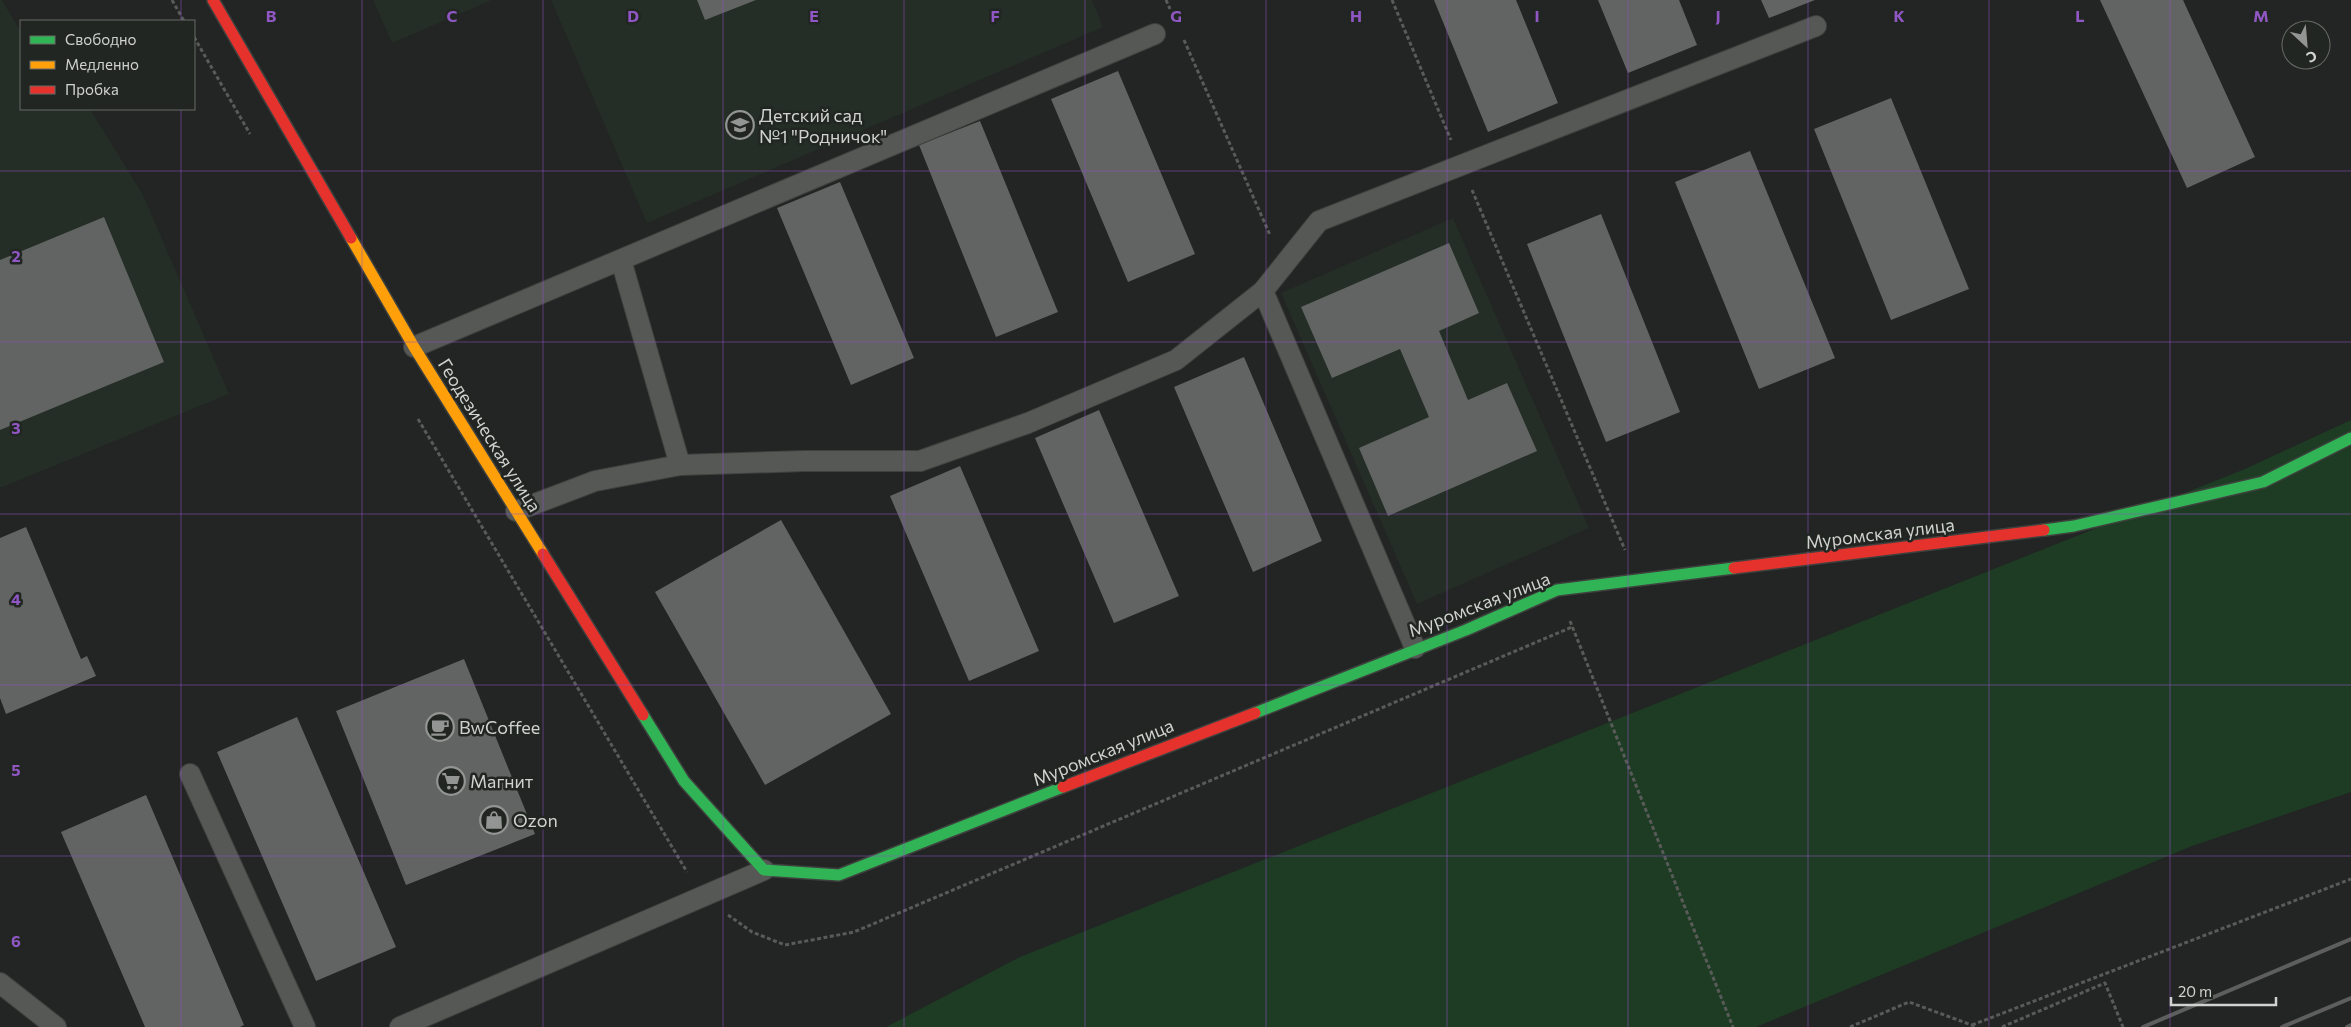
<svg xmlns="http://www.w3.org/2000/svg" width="2351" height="1027" font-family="Commissioner,sans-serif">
<rect width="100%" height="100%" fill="#222523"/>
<path fill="#242e26" d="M0,0H2L21,32V109H90L143,195L229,394L0,488Z
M373,0H492L392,43Z
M551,0H1092L1103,27L647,223Z
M1453,218L1589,528L1417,604L1281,293Z"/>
<path fill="#1e3c24" d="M2351,420V792L2192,846L1756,1027H886L1020,957L2245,469Z"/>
<path fill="#616462" d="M697,0H756L705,20Z
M1434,0H1516L1558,103L1488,132Z
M1598,0H1679L1697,45L1628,73Z
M1761,0H1815L1769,18Z
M2100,0H2183L2255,157L2187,188Z
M1118,71L1195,254L1128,282L1051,99Z
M1891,98L1969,289L1891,320L1814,129Z
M980,121L1058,312L996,337L919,145Z
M1750,151L1835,358L1759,389L1675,182Z
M840,182L914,358L851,385L777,208Z
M1601,214L1680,412L1606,442L1527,244Z
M104,217L164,362L0,430V260Z
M1449,243L1479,313L1439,331L1468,400L1507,383L1537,451L1388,516L1359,448L1429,417L1400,349L1332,378L1301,307Z
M1244,357L1322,541L1253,572L1174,387Z
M1099,410L1179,596L1114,623L1035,438Z
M960,466L1039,651L969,681L890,496Z
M781,520L891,714L765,785L655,592Z
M26,527L81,659L87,656L96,676L6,714L0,698V538Z
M464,659L535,834L406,885L336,711Z
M297,717L396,947L316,981L217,752Z
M146,795L244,1025L240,1027H145L61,832Z"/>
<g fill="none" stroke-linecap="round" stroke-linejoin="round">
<defs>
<path id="lane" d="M621,260L680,465
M1263,291L1319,221L1816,26
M414,347L1155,34
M516,511L595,481L680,465L805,461H920L1028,423L1176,360L1263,291L1415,648
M190,774L305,1027
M0,983L56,1027
M400,1027L764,870"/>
<path id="fast" d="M2044,530L2074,526L2263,482L2351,438
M1255,713L1466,630L1557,590L1734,568
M643,715L684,781L764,870L839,875L1063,787"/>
<path id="slow" d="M351,238L414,347L543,554"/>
<path id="jam" d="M213,0L351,238
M543,554L643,715
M1734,568L2044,530
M1063,787L1255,713"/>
</defs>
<use href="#lane" stroke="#3f413f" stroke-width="22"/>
<use href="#fast" stroke="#3f413f" stroke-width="14"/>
<use href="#slow" stroke="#3f413f" stroke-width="14"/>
<use href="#jam" stroke="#3f413f" stroke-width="14"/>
<path stroke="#595b59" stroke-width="3" stroke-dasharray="4 2.5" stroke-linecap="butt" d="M172,0L184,21
M1166,0L1170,9
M1392,0L1451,140
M194,37L250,134
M1184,40L1270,235
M1472,190L1625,550
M418,419L687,872
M1570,621L1733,1027
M728,915L752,932L785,945L854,932L1572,627
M1972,1025L2351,879
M1850,1027L1909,1002L1977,1027
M2002,1027L2105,983L2123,1027"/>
<use href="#lane" stroke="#565856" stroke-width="20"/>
<use href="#fast" stroke="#30b455" stroke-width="11"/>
<use href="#slow" stroke="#ff9f0a" stroke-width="11"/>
<use href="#jam" stroke="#e5322d" stroke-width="11"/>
<path stroke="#5d5e5d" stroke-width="4" d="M2143,1027L2351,939
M2282,1027L2351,998
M2347,1027L2351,1025"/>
</g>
<path fill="none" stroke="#9056c3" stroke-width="1" stroke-opacity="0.55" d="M181,0V21M362,0V1027M543,0V1027M723,0V1027M904,0V1027M1085,0V1027M1266,0V1027M1447,0V1027M1628,0V1027M1808,0V1027M1989,0V1027M2170,0V1027M181,109V1027M0,171H2351M0,342H2351M0,514H2351M0,685H2351M0,856H2351"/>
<defs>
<symbol id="school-ring" viewBox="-11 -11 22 22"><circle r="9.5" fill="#212622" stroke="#929593" stroke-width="1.5"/><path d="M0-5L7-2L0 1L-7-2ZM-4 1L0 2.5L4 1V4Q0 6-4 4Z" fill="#929593"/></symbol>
<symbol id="cafe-ring" viewBox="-11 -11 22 22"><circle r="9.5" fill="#212622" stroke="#929593" stroke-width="1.5"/><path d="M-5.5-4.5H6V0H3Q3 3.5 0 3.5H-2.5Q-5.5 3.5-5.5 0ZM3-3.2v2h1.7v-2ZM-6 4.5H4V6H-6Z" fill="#929593"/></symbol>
<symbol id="supermarket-ring" viewBox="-11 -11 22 22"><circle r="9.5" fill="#212622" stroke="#929593" stroke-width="1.5"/><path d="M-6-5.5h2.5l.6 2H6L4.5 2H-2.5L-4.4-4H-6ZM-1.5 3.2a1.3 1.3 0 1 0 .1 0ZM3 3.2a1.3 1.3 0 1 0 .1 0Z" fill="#929593"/></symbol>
<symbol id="shop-ring" viewBox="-11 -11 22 22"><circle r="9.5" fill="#212622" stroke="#929593" stroke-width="1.5"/><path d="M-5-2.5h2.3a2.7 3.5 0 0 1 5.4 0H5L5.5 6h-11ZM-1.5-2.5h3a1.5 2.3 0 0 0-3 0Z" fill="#929593"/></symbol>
</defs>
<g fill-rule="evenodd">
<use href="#school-ring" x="724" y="109" width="32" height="32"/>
<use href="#cafe-ring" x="424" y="711" width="32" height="32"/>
<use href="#supermarket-ring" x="435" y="765" width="32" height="32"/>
<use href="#shop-ring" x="478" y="804" width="32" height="32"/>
</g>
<g text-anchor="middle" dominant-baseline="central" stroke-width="5" stroke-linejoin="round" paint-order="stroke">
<g font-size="18" fill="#cfd2cf" stroke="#212622" text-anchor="start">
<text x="759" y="115">Детский сад<tspan x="759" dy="21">№1 "Родничок"</tspan></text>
<text x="459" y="727">BwCoffee</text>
<text x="470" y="781">Магнит</text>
<text x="513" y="820">Ozon</text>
</g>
<g font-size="18" fill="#cfd2cf" stroke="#212622">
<text transform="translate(490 435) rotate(58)">Геодезическая улица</text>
<text transform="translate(1880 533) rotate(-7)">Муромская улица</text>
<text transform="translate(1479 604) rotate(-21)">Муромская улица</text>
<text transform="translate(1103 752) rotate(-22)">Муромская улица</text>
</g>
</g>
<g font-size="16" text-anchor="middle" font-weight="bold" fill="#9056c3" stroke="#212622" stroke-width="5" stroke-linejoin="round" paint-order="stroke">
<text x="271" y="22">B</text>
<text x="452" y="22">C</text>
<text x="633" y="22">D</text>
<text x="814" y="22">E</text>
<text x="995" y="22">F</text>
<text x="1176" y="22">G</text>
<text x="1356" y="22">H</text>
<text x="1537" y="22">I</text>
<text x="1718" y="22">J</text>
<text x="1899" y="22">K</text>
<text x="2080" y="22">L</text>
<text x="2261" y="22">M</text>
<text x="16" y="262">2</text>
<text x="16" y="434">3</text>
<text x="16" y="605">4</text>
<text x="16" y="776">5</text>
<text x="16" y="947">6</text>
</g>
<rect x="20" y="20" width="175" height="90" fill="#212622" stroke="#676b67"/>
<rect x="30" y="36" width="25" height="8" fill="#30b455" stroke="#676b67"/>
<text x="65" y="45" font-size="15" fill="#cfd2cf">Свободно</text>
<rect x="30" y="61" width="25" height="8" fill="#ff9f0a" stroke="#676b67"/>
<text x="65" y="70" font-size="15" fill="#cfd2cf">Медленно</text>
<rect x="30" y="86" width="25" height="8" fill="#e5322d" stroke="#676b67"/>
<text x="65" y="95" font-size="15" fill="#cfd2cf">Пробка</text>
<g transform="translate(2306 45) rotate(154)"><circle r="24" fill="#212622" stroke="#676b67"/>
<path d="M0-4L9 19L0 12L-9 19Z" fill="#929593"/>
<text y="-8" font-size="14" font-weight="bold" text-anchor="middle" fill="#cfd2cf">С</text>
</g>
<path d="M2171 997v8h105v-8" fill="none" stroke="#cfd2cf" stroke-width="2.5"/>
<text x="2178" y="997" font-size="15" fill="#cfd2cf" stroke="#212622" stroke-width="4" paint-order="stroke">20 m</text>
</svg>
